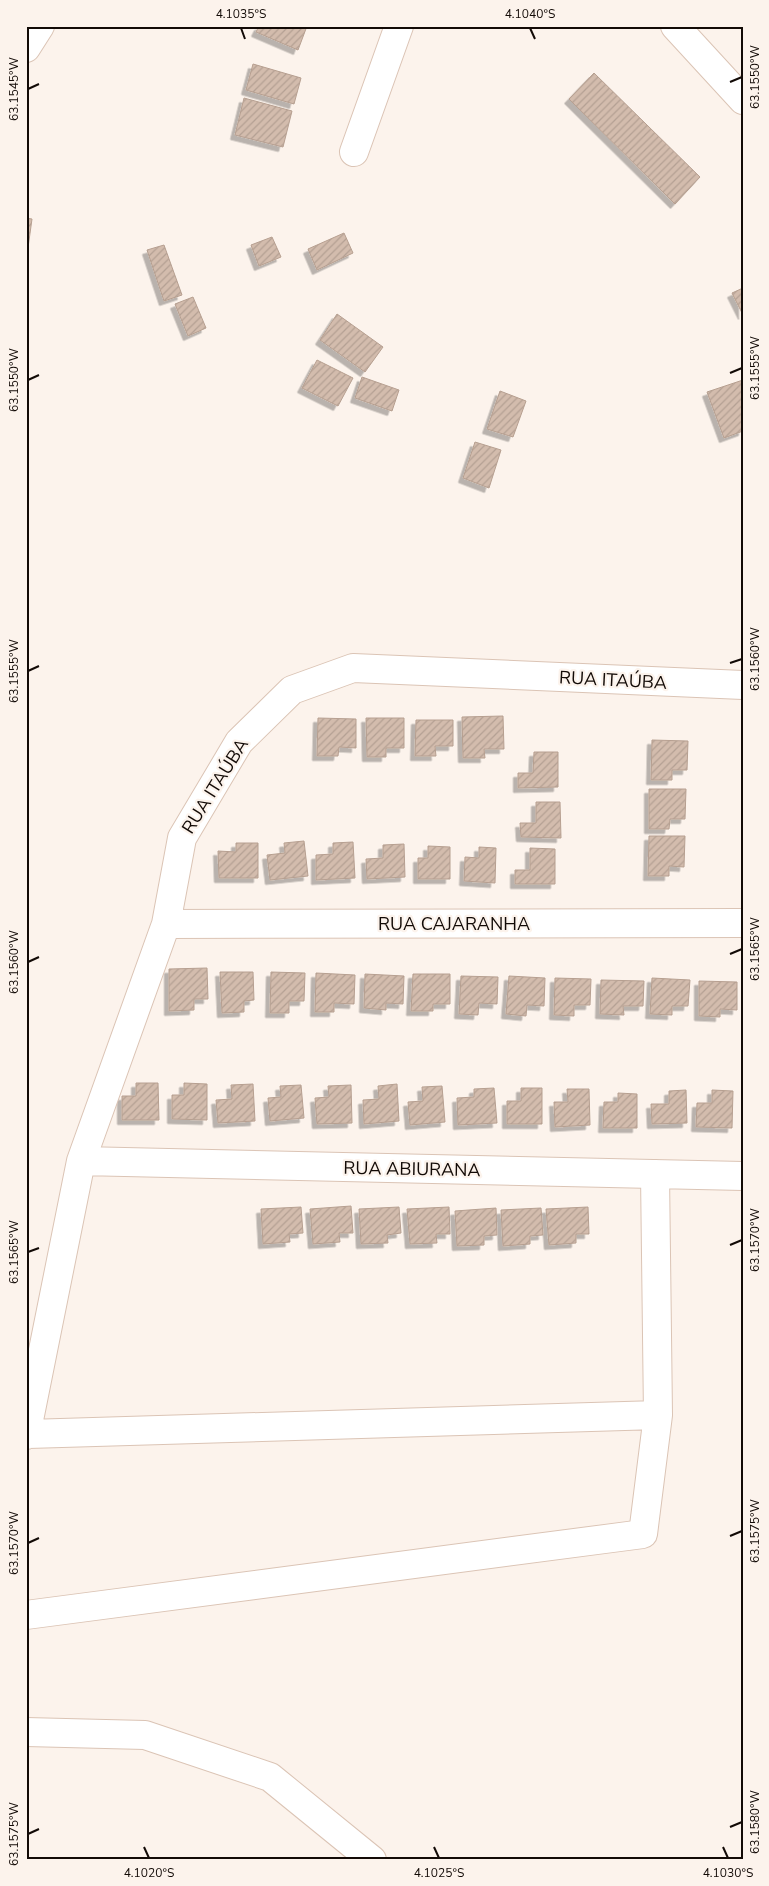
<svg xmlns="http://www.w3.org/2000/svg" width="769" height="1886" font-family="'Nunito Sans',sans-serif">
<defs>
<pattern id="building-hatch" width="6" height="6" patternUnits="userSpaceOnUse" patternTransform="scale(1.25)"><rect width="6" height="6" fill="#d3bcad"/><path d="M-1 1l2-2M0 6l6-6M5 7l2-2" fill="none" stroke="#b4a093"/></pattern>
<filter id="shadow"><feDropShadow dx="-4.5" dy="4.5" stdDeviation="0" flood-color="#0004"/></filter>
</defs>
<rect width="100%" height="100%" fill="#fcf3ec"/>
<path fill="url(#building-hatch)" stroke="#b69f90" filter="url(#shadow)" d="M259,26H307L298,50L256,32Z
M253,64L301,78L294,104L246,90Z
M594,73L700,177L675,204L569,99Z
M244,98L292,111L283,147L235,135Z
M26,218L32,219L27,255H26Z
M344,233L353,253L317,270L308,249Z
M272,237L281,257L259,266L251,245Z
M164,245L182,295L164,301L147,250Z
M743,288V315L732,293Z
M193,297L206,328L188,336L175,304Z
M337,314L383,347L365,372L320,340Z
M317,360L353,378L338,406L302,388Z
M362,377L399,390L392,411L355,398Z
M743,380V431L724,438L707,392Z
M500,391L526,401L513,437L487,429Z
M475,442L501,450L489,488L463,478Z
M503,716L504,749H484L485,758H463L462,717Z
M318,718L356,719V748L339,747L338,756H317Z
M366,718H404V748H386V757H367Z
M416,720H453V746H435L436,756H415Z
M652,740L688,741L687,770H672V780H651Z
M534,752H558V787L518,788V773H533Z
M649,789H686L685,819H670L669,829H649Z
M536,802H560L561,838L521,837L520,823H536Z
M649,836H685L684,867L669,866V876H648Z
M304,841L308,876L270,880L267,855L285,853L284,843Z
M353,842L355,878L316,880V855L333,854V843Z
M236,843H258V878H219L218,851L236,852Z
M404,844L405,877L367,879L366,859L383,858V845Z
M428,846L450,847V879H418V858H428Z
M479,847L496,848L495,883L464,881L465,857L479,858Z
M530,848L555,849V884H515V870H530Z
M207,968L208,999H194V1010L169,1011V969Z
M220,972H253L254,1000L244,1001V1012L222,1013Z
M271,972L305,973L304,1001H289V1013H270Z
M316,973L355,975L354,1004L334,1003V1012H315Z
M365,974L404,976L403,1004L386,1003V1010L364,1008Z
M413,974H450V1004H433V1011H411Z
M461,976L498,977L497,1004L479,1003L478,1015L459,1014Z
M509,976L545,978L544,1006L527,1005L526,1016L506,1014Z
M555,978L591,979L590,1005H574V1016L554,1015Z
M652,978L690,980L688,1006H672V1015L650,1014Z
M601,980L644,981L643,1006H623L624,1015L600,1014Z
M699,981L737,982V1010L720,1009V1017L699,1016Z
M136,1083H158L159,1120H122V1096H136Z
M184,1083L207,1084V1120L172,1119V1095H184Z
M253,1084L255,1121L218,1123L216,1100L232,1099L231,1085Z
M397,1084L399,1121L364,1124L363,1100L379,1099L378,1086Z
M301,1085L304,1118L270,1121L268,1098L281,1097L280,1086Z
M351,1085L352,1123L317,1124L315,1098L329,1097L328,1086Z
M442,1086L445,1122L410,1125L408,1102L423,1101L422,1087Z
M494,1088L497,1123L458,1125L457,1098L474,1097V1089Z
M521,1088H542V1124H507V1101H521Z
M567,1089H589L590,1125L555,1127L554,1102H568Z
M686,1090L687,1123L652,1124L651,1104H669V1091Z
M712,1090L733,1091L732,1128L696,1127L697,1103H712Z
M618,1093L637,1094V1128H603L604,1102H618Z
M351,1206L353,1233H339L340,1242L313,1244L310,1209Z
M301,1207L303,1233L289,1234L290,1242L263,1244L261,1209Z
M399,1207L401,1233L387,1235L388,1243L361,1244L359,1209Z
M449,1207L450,1234H436L437,1243L410,1244L407,1209Z
M588,1207L589,1234H576V1243L549,1245L546,1209Z
M496,1208L497,1235L484,1236V1245L457,1246L455,1211Z
M541,1208L543,1235L530,1236V1244L503,1246L501,1210Z"/>
<g fill="none" stroke-linecap="round" stroke-linejoin="round">
<defs>
<path id="minor" d="M675,26L743,100
M26,48L40,26
M354,152L399,26
M166,924L743,923
M81,1161L743,1176
M28,1434L658,1415
M26,1435L81,1161L166,924L182,838L239,742L292,690L353,668L743,685
M26,1615L643,1534L658,1415L655,1174
M26,1732L145,1735L270,1777L372,1860"/>
</defs>
<use href="#minor" stroke="#dbc4b5" stroke-width="30"/>
<use href="#minor" stroke="#fff" stroke-width="28"/>
</g>
<path fill="none" stroke="#120a06" stroke-width="2" d="M241,28L245,39M530,28L535,39M730,82L742,77M28,89L39,84M730,373L742,368M28,380L39,375M730,663L742,659M28,671L39,666M730,954L742,949M28,962L39,957M730,1245L742,1240M28,1252L39,1248M730,1536L742,1531M28,1543L39,1538M730,1827L742,1822M28,1834L39,1829M144,1847L149,1858M434,1847L439,1858M723,1847L728,1858"/>
<g text-anchor="middle" dominant-baseline="central" stroke-width="4.5" stroke-linejoin="round" paint-order="stroke">
<g font-size="18" fill="#120a06" stroke="#fcf3ec">
<text transform="translate(613 680) rotate(3)">RUA ITAÚBA</text>
<text transform="translate(215 786) rotate(-58)">RUA ITAÚBA</text>
<text x="454" y="924">RUA CAJARANHA</text>
<text transform="translate(412 1169) rotate(1)">RUA ABIURANA</text>
</g>
</g>
<rect width="769" height="1886" fill="none" stroke="#fcf3ec" stroke-width="55"/>
<rect x="28" y="28" width="714" height="1830" fill="none" stroke="#120a06" stroke-width="2"/>
<g font-size="12" text-anchor="middle" fill="#120a06">
<text x="241" y="18">4.1035°S</text>
<text x="530" y="18">4.1040°S</text>
<text transform="translate(755 77) rotate(-90)" y="4">63.1550°W</text>
<text transform="translate(14 89) rotate(-90)" y="4">63.1545°W</text>
<text transform="translate(755 368) rotate(-90)" y="4">63.1555°W</text>
<text transform="translate(14 380) rotate(-90)" y="4">63.1550°W</text>
<text transform="translate(755 659) rotate(-90)" y="4">63.1560°W</text>
<text transform="translate(14 671) rotate(-90)" y="4">63.1555°W</text>
<text transform="translate(755 949) rotate(-90)" y="4">63.1565°W</text>
<text transform="translate(14 962) rotate(-90)" y="4">63.1560°W</text>
<text transform="translate(755 1240) rotate(-90)" y="4">63.1570°W</text>
<text transform="translate(14 1252) rotate(-90)" y="4">63.1565°W</text>
<text transform="translate(755 1531) rotate(-90)" y="4">63.1575°W</text>
<text transform="translate(14 1543) rotate(-90)" y="4">63.1570°W</text>
<text transform="translate(755 1822) rotate(-90)" y="4">63.1580°W</text>
<text transform="translate(14 1834) rotate(-90)" y="4">63.1575°W</text>
<text x="149" y="1877">4.1020°S</text>
<text x="439" y="1877">4.1025°S</text>
<text x="728" y="1877">4.1030°S</text>
</g>
</svg>
